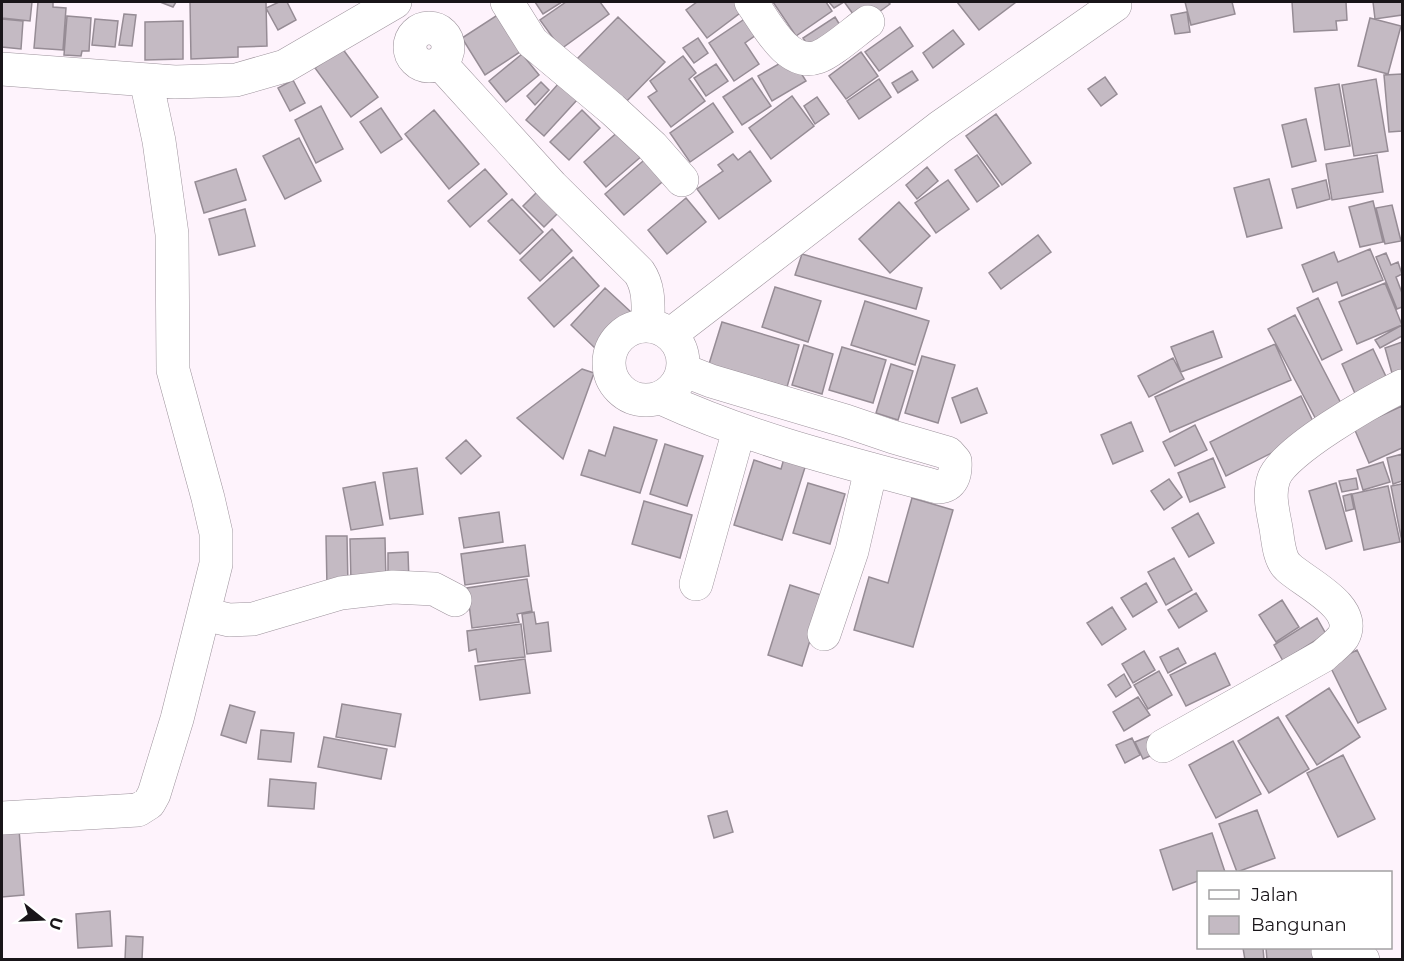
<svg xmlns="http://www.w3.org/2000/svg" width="1404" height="961" font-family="Montserrat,sans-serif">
<rect width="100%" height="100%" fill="#fef3fc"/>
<path fill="#c4bac3" stroke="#968c95" stroke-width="1.5" d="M2,2H32L30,21L2,18Z
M38,2H53V7L66,8L63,50L34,48Z
M160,2H176L173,7Z
M190,2H266L267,46L238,47V57L191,59Z
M279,2H287L296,20L278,30L266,8Z
M535,2H562L543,14Z
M566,2H600L609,14L561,49L540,20Z
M697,2H744L748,7L707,38L686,10Z
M773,2H826L832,11L796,36Z
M829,2H844L834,8Z
M847,2H888L890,4L861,25L845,3Z
M957,2H1016L979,30Z
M1185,2H1232L1235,14L1191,25Z
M1292,2H1346L1347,20L1336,21L1337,30L1294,32Z
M1373,2H1402V15L1375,19Z
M755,12L766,28L745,43L759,64L734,81L709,43Z
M1187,12L1190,32L1175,34L1171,15Z
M124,14L136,15L132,46L119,45Z
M499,14L523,50L485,75L462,38Z
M67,16L91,18L89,51H82L81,56L64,55Z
M618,17L665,62L622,106L576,60Z
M835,17L846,35L814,55L803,38Z
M1370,18L1401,26L1388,74L1358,66Z
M2,19L23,21L21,49L2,47Z
M95,19L118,21L115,47L92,45Z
M183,21V59L145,60V22Z
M900,27L913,46L879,71L865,52Z
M953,30L964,44L933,68L923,53Z
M698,38L708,53L694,63L683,48Z
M342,48L378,97L351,117L315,68Z
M861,52L878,76L846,99L829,76Z
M522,54L539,75L506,102L489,81Z
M683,56L696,73L689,79L705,101L671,127L648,97L657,91L650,81Z
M791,57L806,81L772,101L758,76Z
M716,64L728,81L706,96L694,78Z
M912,71L918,80L898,93L892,83Z
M1402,74V131L1389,132L1384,75Z
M1105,77L1117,94L1101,106L1088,89Z
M752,78L771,106L742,125L723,97Z
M879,79L891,97L859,119L847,101Z
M1376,79L1388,151L1354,156L1342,85Z
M293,80L305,103L290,111L278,88Z
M541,82L549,90L535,105L527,96Z
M559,83L577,100L544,136L526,120Z
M1339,84L1350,146L1325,150L1315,88Z
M792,96L814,126L771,159L749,128Z
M817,97L829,114L815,124L804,106Z
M713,103L733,132L690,162L670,133Z
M321,106L343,149L316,163L295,120Z
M381,108L402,139L381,153L360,122Z
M434,110L479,164L449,189L405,134Z
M582,110L600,128L569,160L550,142Z
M996,114L1031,163L1002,185L966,136Z
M1306,119L1316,161L1292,167L1282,125Z
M621,129L643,155L606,187L584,162Z
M299,138L321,181L285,199L263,156Z
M750,151L771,181L719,219L697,189L723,171L718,165L733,154L738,160Z
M650,155L668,177L624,215L605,194Z
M977,155L999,186L977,202L955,170Z
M1377,155L1383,192L1332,200L1326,164Z
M927,167L938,181L917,199L906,185Z
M236,169L246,200L204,213L195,182Z
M485,169L507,194L470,227L448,201Z
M1269,179L1282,228L1247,237L1234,188Z
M948,180L969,209L936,233L915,203Z
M1326,180L1330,199L1297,208L1292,189Z
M540,189L561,210L544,227L523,206Z
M686,198L706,222L667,254L648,230Z
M512,199L543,232L520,254L488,221Z
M1373,201L1383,242L1360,247L1349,207Z
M899,202L930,236L890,273L859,239Z
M1392,205L1401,241L1385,244L1376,208Z
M245,209L255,246L219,255L209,219Z
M552,229L572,251L540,281L520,260Z
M1038,235L1051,252L1001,289L989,273Z
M1370,249L1383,280L1342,296L1337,282L1313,292L1302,265L1334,252L1338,262Z
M1386,253L1391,265L1398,262L1402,274L1396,277L1402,293V307L1397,309L1376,257Z
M802,254L922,288L916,309L795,275Z
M573,257L599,286L554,327L528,298Z
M1385,283L1402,325L1357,344L1339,302Z
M775,287L821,301L808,342L762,327Z
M605,288L631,312L597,350L571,325Z
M1318,298L1342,350L1322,360L1297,308Z
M865,301L929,321L915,365L851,345Z
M1295,315L1346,413L1320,427L1268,329Z
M722,322L799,345L787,387L709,364Z
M1402,325V336L1380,348L1375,340Z
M1213,331L1222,357L1181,372L1171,347Z
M1402,342V382L1395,384L1385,348Z
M1275,344L1291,380L1170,432L1155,397Z
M804,345L833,354L822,394L792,385Z
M842,347L886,360L873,403L829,390Z
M1373,349L1389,383L1357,398L1342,364Z
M922,356L955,365L938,423L905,413Z
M1173,358L1184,379L1149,397L1138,376Z
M891,364L913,371L898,420L876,413Z
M582,369L594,373L563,459L517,418Z
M977,388L987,413L961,423L952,398Z
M1301,396L1317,430L1226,476L1210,442Z
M1402,406V448L1369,463L1354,428Z
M1131,422L1143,451L1113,464L1101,435Z
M1195,425L1207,450L1175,466L1163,442Z
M614,427L657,440L640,493L581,475L589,450L605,456Z
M466,440L481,456L461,474L446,458Z
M665,444L703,456L687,506L650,494Z
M1402,454V481L1393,484L1387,458Z
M785,455L807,461L782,540L734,525L754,460L781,469Z
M1213,458L1225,487L1190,502L1178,473Z
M1383,462L1390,482L1363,490L1357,470Z
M417,468L423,514L390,519L383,473Z
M1356,478L1358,489L1342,492L1339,481Z
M1169,479L1182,497L1164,510L1151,491Z
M375,482L383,525L351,530L343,488Z
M808,483L845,494L830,544L793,533Z
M1336,483L1352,541L1326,549L1309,491Z
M1402,484V542L1391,486Z
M1388,486L1400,542L1364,550L1352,494Z
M1351,494L1354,509L1346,511L1343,496Z
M912,498L953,510L913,647L854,630L869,577L888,583Z
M644,501L692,515L680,558L632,544Z
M499,512L503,542L464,548L459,518Z
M1198,513L1214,543L1189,557L1172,528Z
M326,536H347L348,586L327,587Z
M385,538L386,582L351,583L350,539Z
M525,545L529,576L465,585L461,554Z
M408,552L409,582L388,583V553Z
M1174,558L1192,590L1166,605L1148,572Z
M527,579L532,611L517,614L519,622L472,628L467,588Z
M1146,583L1157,602L1133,617L1121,598Z
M790,585L824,596L802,666L768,655Z
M1196,593L1207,611L1179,628L1168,610Z
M1282,600L1299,627L1276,642L1259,615Z
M1112,607L1126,629L1102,645L1087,623Z
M534,612L536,624L548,622L551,651L527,654L522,614Z
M1317,618L1326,634L1283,661L1274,645Z
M521,624L525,657L478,662L476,649L469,651L467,631Z
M1178,648L1186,663L1168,673L1160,657Z
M1357,650L1386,709L1358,723L1329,664Z
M1144,651L1155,670L1133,683L1122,664Z
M1215,653L1230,685L1186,706L1170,675Z
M525,659L530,693L480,700L475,666Z
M1159,671L1172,695L1148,709L1134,685Z
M1124,674L1131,687L1116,697L1108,685Z
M1329,688L1360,737L1317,765L1286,716Z
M1138,697L1150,715L1124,731L1113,712Z
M342,704L401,714L395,747L336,737Z
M230,705L255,712L246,743L221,735Z
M1278,717L1309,769L1269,793L1238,741Z
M261,730L294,733L291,762L258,759Z
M1152,735L1159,752L1143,759L1135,742Z
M324,737L387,749L381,779L318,767Z
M1132,738L1140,755L1125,763L1116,745Z
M1233,741L1261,794L1216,818L1189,765Z
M1343,755L1375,819L1338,837L1307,773Z
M270,779L316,783L314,809L268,806Z
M1257,810L1275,858L1237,872L1219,824Z
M727,811L733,832L714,838L708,816Z
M19,829L24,895L2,897V831Z
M1212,833L1225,872H1198V881L1173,890L1160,850Z
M110,911L112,946L78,948L76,914Z
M126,936L143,937L142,960H125Z
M1243,948H1263L1264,960H1245Z
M1266,948H1323L1324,960H1267Z"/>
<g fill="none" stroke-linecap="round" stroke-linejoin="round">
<defs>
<path id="minor" d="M507,2L532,42L612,109L652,146L682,180
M751,2C766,22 787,68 818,57C832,52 855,31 868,22
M410 47a19 19 0 1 1 38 0a19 19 0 1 1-38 0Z
M440,63L552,186L639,272C650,288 648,307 648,325
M2,69L175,82L236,80L285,66L395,2
M609 363a37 37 0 1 1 74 0a37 37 0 1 1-74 0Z
M671,334L940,127L1115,5
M661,398C750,439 844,462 938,487C953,486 956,474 955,461L948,453L893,437L846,421L711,381L683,370
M696,584L739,430
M204,614L229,620L253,619L341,593L393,587L434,589L455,600
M824,634L852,551L871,469
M1163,746L1323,656C1329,650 1338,644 1343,637C1360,607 1303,582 1288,567C1279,559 1278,540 1276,528C1273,512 1268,494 1274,478C1283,451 1375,399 1402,386
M2,818L138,810L149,803L154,794L177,719L216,564V533L208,498L173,370L172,234L159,141L146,80
M1328,951L1363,960"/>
</defs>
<use href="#minor" stroke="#9d939c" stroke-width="34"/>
<use href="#minor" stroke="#fff" stroke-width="33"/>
</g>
<rect width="1404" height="961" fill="none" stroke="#191519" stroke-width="6"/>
<rect x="1197" y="871" width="195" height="78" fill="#ffffff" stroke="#a3a1a3" stroke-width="1.5"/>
<rect x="1209" y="890" width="30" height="9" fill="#ffffff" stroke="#a3a1a3" stroke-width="1.5"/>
<text x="1251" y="901" font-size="18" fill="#191519">Jalan</text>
<rect x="1209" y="916" width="30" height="18" fill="#c4bac3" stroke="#a3a1a3" stroke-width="1.5"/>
<text x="1251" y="931" font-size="18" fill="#191519">Bangunan</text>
<g transform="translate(42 919) rotate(108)" stroke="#ffffff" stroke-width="4.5" paint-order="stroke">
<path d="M0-4.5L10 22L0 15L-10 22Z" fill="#191519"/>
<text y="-9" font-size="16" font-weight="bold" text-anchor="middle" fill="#191519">U</text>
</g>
</svg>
